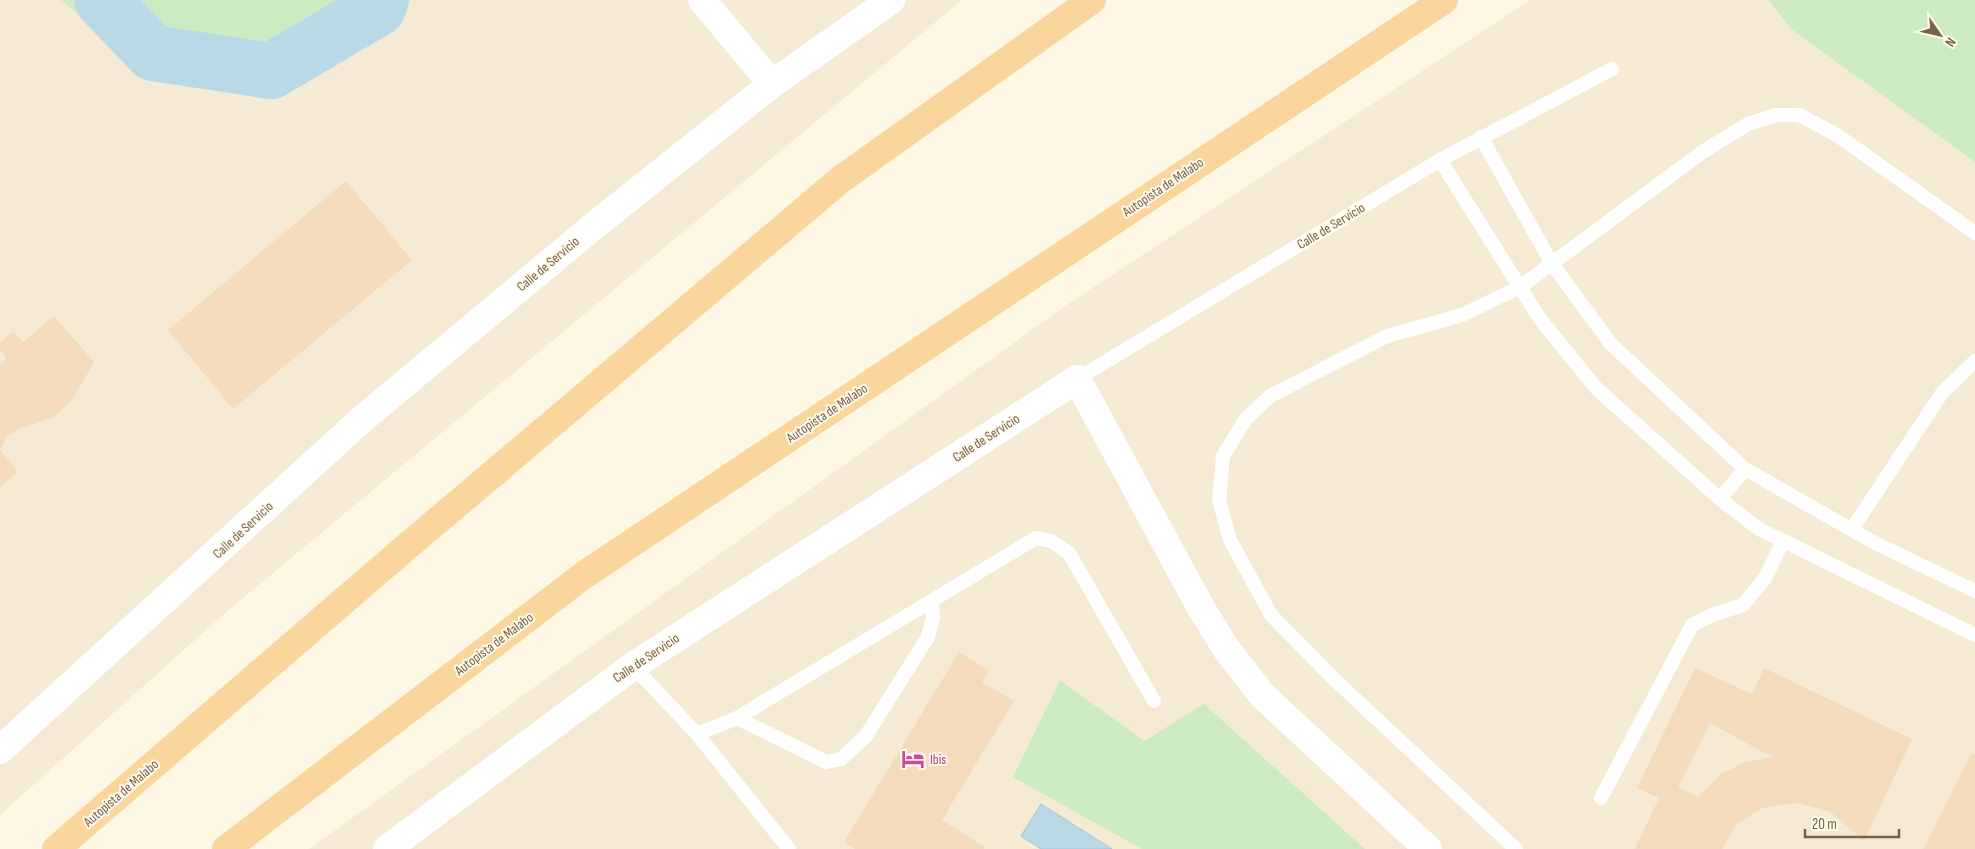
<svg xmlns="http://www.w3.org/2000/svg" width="1975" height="849" font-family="'Sofia Sans Condensed',sans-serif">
<rect width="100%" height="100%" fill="#fdf8e5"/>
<path fill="#f5ebd4" d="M0,0H61L155,79L281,94L401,6L404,0H962L224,614L0,815Z
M1530,0H1768L1792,30L1975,162V849H309L1068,304Z"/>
<path fill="#cdebc3" d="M61,0H404L401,6L281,94L155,79Z
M1768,0H1975V162L1792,30Z
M1060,680L1144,741L1204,704L1365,849H1142L1013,777Z"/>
<path fill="#b9d9e7" stroke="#9fc6d9" d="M1041,804L1112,849H1041L1021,836Z"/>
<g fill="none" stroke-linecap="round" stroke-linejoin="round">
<path stroke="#b9d9e7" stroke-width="56" d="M102,0L153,53L271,71L378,8L381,0"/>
</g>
<path fill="#f3dbbc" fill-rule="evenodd" d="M346,181L412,260L233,409L168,330Z
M54,316L94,362L73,399L54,417L18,429L7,437L0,449L18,472L0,487V364L7,358L0,350V343L13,331L23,342Z
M959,652L989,671L982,682L1014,701L942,820L985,847L984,849H855L844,842Z
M1695,668L1752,694L1764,668L1912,739L1864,841L1829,811L1797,803L1762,808L1737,824L1722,849H1635L1659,798L1637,788ZM1710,723L1772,757L1742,763L1720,775L1698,797L1678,787Z
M1971,753L1975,755V849H1923Z"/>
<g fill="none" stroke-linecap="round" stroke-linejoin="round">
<path stroke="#fff" stroke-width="14" d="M1481,137L1552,264L1611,344L1745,469L1875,543L1975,591
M1440,160L1540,319L1596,388L1720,499L1759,529L1975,635
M1077,379L1440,160L1612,69
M1720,499L1745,469
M1852,529L1942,393L1975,361
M633,666L697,734L789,849
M737,718L826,762L841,759L865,737L928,637L933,618L932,602
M697,734L737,718L1036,538L1051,541L1069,553L1154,701
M1601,798L1692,625L1712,615L1743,605L1765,578L1783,541
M1516,849L1335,680L1271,615L1230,540L1219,500L1223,456L1245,420L1270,396L1387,336L1462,315L1520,287L1704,151L1748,124L1776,115H1799L1837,135L1975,233"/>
<path stroke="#fff" stroke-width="28" d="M702,0L772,84
M0,750L360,421L595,225L772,84L891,0"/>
<path stroke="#fff" stroke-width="28" d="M387,849L633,666L1077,379L1201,608L1227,650L1263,696L1428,849"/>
<path stroke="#fad69c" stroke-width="28" d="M56,849L404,549L840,180L1092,0
M226,849L584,575L1444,0"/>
</g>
<defs>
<symbol id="hotel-bare" viewBox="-9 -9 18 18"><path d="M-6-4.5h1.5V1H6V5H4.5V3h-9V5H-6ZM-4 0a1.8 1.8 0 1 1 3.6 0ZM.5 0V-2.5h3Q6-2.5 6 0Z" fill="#d1479c" stroke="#fffbec" stroke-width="2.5" paint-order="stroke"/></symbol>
</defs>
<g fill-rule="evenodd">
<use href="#hotel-bare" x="897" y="743" width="32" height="32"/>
</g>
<g text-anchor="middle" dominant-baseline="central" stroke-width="4" stroke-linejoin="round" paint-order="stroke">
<g font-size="14" fill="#776149" stroke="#fffbec">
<text transform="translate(1163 187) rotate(-34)">Autopista de Malabo</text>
<text transform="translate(1331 226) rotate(-31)">Calle de Servicio</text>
<text transform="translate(548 264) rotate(-40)">Calle de Servicio</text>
<text transform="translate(827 413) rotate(-34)">Autopista de Malabo</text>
<text transform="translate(986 438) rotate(-33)">Calle de Servicio</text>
<text transform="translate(243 530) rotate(-43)">Calle de Servicio</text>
<text transform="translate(494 644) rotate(-37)">Autopista de Malabo</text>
<text transform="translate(646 658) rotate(-34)">Calle de Servicio</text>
<text transform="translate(121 793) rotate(-41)">Autopista de Malabo</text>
</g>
<g font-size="14" fill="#b23c85" stroke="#fffbec" text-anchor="start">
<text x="930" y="759">Ibis</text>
</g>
</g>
<g transform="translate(1940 35) rotate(124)" stroke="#fffbec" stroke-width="4" paint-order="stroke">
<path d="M0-4L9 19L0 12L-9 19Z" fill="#776149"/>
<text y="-8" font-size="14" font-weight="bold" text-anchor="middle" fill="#776149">N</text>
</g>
<path d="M1805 829v8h94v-8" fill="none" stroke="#776149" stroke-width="2.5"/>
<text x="1812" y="829" font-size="15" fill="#776149" stroke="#fffbec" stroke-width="4" paint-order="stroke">20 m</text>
</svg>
